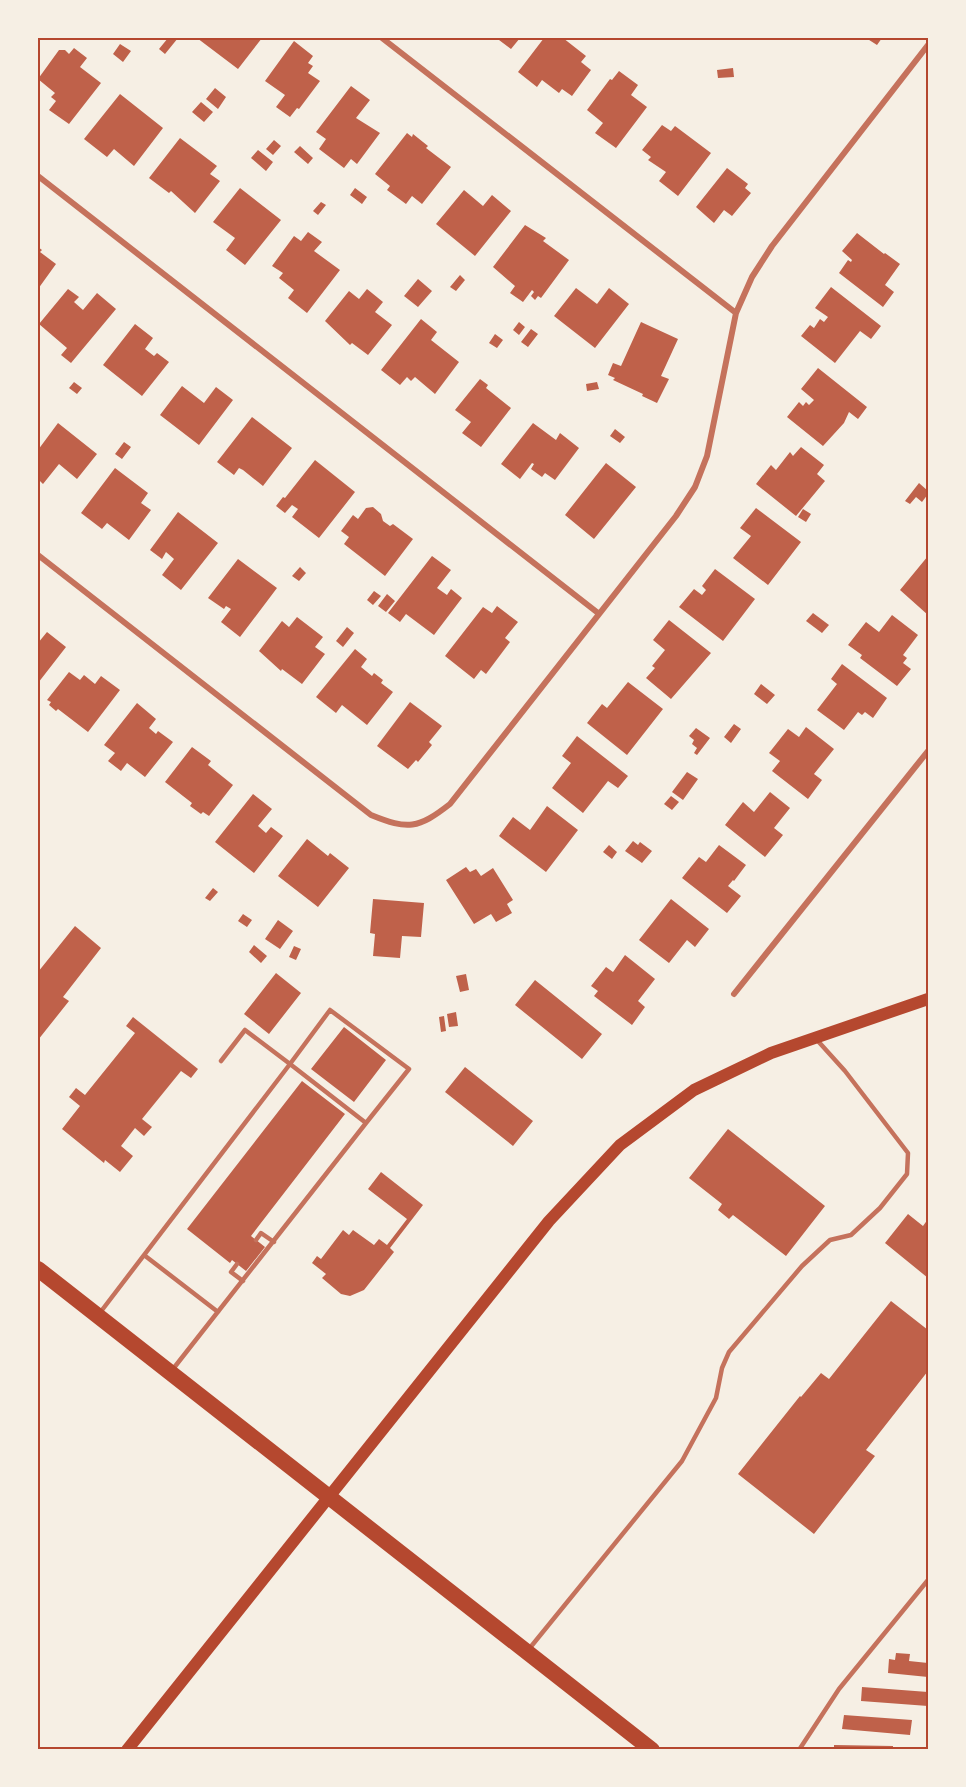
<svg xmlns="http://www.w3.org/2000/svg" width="966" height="1787" font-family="Montserrat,sans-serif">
<rect width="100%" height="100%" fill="#f6efe4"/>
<path fill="#bf614a" d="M168,38H178L165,54L159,49Z
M197,38H262L238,69Z
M501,38H520L511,49L499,40Z
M544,38H563L586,56L581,62L591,70L572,96L562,89L559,93L542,80L537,87L518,72Z
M866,38H882L877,45Z
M294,41L313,56L308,63L313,66L308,73L320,81L299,109L297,108L290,117L276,107L285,95L265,81Z
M120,44L131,51L123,62L113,54Z
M74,48L87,58L80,67L101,83L69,124L49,110L56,101L51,97L55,93L38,79L59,50H65L69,54Z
M733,68L734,77L718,78L717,70Z
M619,71L638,85L631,95L647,107L616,148L595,133L603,123L587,110L610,79L612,80Z
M351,86L370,100L356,118L380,133L357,164L351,159L344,168L319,149L326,139L316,132Z
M215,88L226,97L218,109L206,99Z
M120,94L163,128L134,166L114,149L107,157L84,139Z
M201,102L213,112L204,122L192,112Z
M662,125L671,131L675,126L711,153L678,196L659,181L666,172L648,160L651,157L642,150Z
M407,133L412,137L413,134L428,146L426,148L451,167L422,204L412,196L406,204L387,190L390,186L375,174Z
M180,138L217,166L210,174L220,181L195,213L171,191L169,193L149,178Z
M274,140L281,146L273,155L266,149Z
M300,146L313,158L308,164L294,152Z
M258,150L273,162L266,171L251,158Z
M727,168L748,184L745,188L751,193L732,216L724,210L714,223L696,207Z
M240,188L281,220L245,265L226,250L235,238L213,222Z
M355,188L367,197L362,204L350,195Z
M464,190L483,206L492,195L511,211L475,256L436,224Z
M321,202L326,205L318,215L313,211Z
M525,225L546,238L543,241L569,260L541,298L538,296L535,300L531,296L534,292L532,290L523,302L510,293L515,286L493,267Z
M308,232L322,242L314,251L340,270L307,313L288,298L294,290L279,278L283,273L272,266L294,236L301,241Z
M857,233L884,254L885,253L900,264L885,285L894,292L883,307L839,273L848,260L851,262L852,260L842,251Z
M38,247L42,250L40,252L56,264L38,289Z
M460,275L465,280L456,291L450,287Z
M418,279L432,291L418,307L404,296Z
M831,287L881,326L871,339L860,331L835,363L801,336L810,325L814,328L820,319L824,322L828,317L815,308Z
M576,288L597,304L609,288L629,304L595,348L554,316Z
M68,289L79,297L74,302L83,310L97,293L116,309L71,363L61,355L67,348L39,324Z
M367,289L383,302L375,312L392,325L368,355L352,343L350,345L325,321L349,291L359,299Z
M421,319L437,332L431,340L459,362L435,394L415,377L411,381L407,377L400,385L381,370Z
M519,322L525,327L519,335L513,330Z
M641,322L678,339L661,376L669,379L657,403L642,396L643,394L613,380L615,378L608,375L613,363L621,366Z
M135,324L153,338L145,349L154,356L157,353L169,362L142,396L103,365Z
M531,329L538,334L528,347L521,342Z
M495,334L503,340L497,348L489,343Z
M818,368L867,407L858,419L849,412L844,423L823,446L787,417L799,402L803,406L806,402L809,405L814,400L801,389Z
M480,379L488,385L486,388L511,408L481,447L462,433L471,422L455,410Z
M74,382L82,388L77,394L69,388Z
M597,382L599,389L587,391L586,384Z
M182,386L204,403L216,387L233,400L199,445L160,415Z
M252,417L292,448L263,486L243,470L239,468L234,475L217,462Z
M58,423L97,454L77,479L59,464L43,484L38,479V450Z
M533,423L556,440L560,433L579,448L555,480L545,473L542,477L531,469L534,464L532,463L520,479L501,464Z
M615,429L625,437L620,443L610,436Z
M124,442L131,447L122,459L115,454Z
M801,447L824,465L817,474L825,481L796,516L756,484L771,465L776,470L790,452L793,456Z
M315,460L355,492L319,538L292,517L298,509L292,505L285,513L276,506L283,497L285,498Z
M606,463L636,487L594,539L565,515Z
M115,468L148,493L141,503L151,510L129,540L107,523L102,529L81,513Z
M919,483L928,491V494L922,502L916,497L910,504L905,501Z
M373,507L381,514L383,521L390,526L393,524L413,539L385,576L344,544L349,537L341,531L353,515L358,519L366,508Z
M756,508L801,542L768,585L733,558L751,536L740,528Z
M803,509L811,514L806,522L798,517Z
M178,512L218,543L181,590L162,575L174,559L166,552L162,559L150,550Z
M432,556L451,570L437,588L447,595L451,589L462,598L434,635L406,614L400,622L388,613Z
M928,556V615L900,590Z
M238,559L277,588L240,637L221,622L231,609L226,606L224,609L208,598Z
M300,567L306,573L299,581L292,576Z
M715,569L755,599L723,641L679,607L694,589L702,595L706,590L702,586Z
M374,591L381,596L373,605L367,600Z
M387,594L395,601L386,612L378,606Z
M497,606L518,622L505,638L510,642L486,674L481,670L474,679L445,656L483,607L492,613Z
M813,613L829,625L822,633L806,621Z
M892,615L918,635L903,655L907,658L903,663L911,669L897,686L860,658L862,655L848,645L866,622L879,632Z
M297,617L323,637L315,647L325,654L302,684L282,669L281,671L259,651L282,621L289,627Z
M669,620L711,653L671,699L646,678L655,668L652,666L665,650L653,640Z
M347,627L354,633L343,647L336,641Z
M47,632L66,647L38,683V643Z
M355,649L367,659L361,667L372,676L374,673L383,680L381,683L393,692L367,725L342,705L336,713L316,697Z
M842,664L887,698L873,718L865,712L862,715L858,712L844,730L817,710L837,684L831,679Z
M69,672L80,680L84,675L95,684L101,676L120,690L88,732L58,709L56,711L49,705L51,702L47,700Z
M628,682L663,709L627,755L587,723L602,704L607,708Z
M761,684L775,695L767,704L754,694Z
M410,702L442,726L429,742L432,745L418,762L416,760L408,769L377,746Z
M137,703L156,719L149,728L156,734L158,731L173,742L145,777L127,763L121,771L108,761L115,753L104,745Z
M734,724L741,729L731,743L724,737Z
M806,727L834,749L814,774L822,780L808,799L772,771L780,761L769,753L788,729L799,737Z
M696,728L710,738L697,755L694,753L697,748L692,744L694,740L689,736Z
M577,736L628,776L618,788L608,781L583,813L552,788L571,763L562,756Z
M192,747L211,761L208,765L233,785L209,816L203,812L201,814L190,806L192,803L165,782Z
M687,772L698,779L683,800L672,792Z
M770,792L790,808L774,828L783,835L765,857L725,825L743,802L754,812Z
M253,794L272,809L258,826L266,833L271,827L283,836L254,873L215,842Z
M671,796L679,802L672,810L664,804Z
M547,806L578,830L546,872L499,836L513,817L530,830Z
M307,839L328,856L330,853L349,868L318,907L278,876Z
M633,841L638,845L640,842L652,851L642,863L625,851Z
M609,845L617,852L612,859L603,852Z
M719,845L746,865L734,881L733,880L728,886L741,896L727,913L682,878L699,857L706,862Z
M466,867L470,872L476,869L481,876L493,868L513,900L507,904L512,913L496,922L491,914L474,924L446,880Z
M213,888L218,892L210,901L205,898Z
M373,899L424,903L421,937L402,936L400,958L373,956L375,934L370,933Z
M671,899L709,929L695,947L687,940L669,963L639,940Z
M243,914L252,920L247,927L238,921Z
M278,920L293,931L280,949L265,939Z
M75,926L101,948L63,997L69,1001L38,1040V972Z
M254,945L267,956L261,963L249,952Z
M294,946L301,949L296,960L289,957Z
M625,955L655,979L638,1001L645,1007L632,1025L594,996L598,991L591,986L606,967L613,972Z
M276,973L301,993L269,1034L244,1014Z
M466,974L469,990L460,992L456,976Z
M535,980L602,1034L582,1059L515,1005Z
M456,1012L458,1026L449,1027L447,1014Z
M444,1016L446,1031L441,1032L439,1017Z
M133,1017L198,1069L191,1078L181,1071L142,1119L152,1127L144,1136L135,1128L121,1146L133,1156L120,1172L105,1160L104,1163L62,1129L80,1106L69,1097L76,1088L85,1095L135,1033L126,1026Z
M344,1027L386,1060L354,1102L311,1069Z
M465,1067L533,1121L513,1146L445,1092Z
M302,1081L345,1114L251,1236L265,1247L246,1271L232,1260L230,1263L187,1229Z
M728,1129L825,1206L786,1256L733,1215L729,1219L718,1210L722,1204L689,1178Z
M381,1172L423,1205L390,1248L394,1252L364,1290L350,1296L341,1294L322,1278L326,1274L312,1263L317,1256L321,1259L343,1230L349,1235L353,1230L374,1245L379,1239L387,1245L407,1219L368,1189Z
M908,1214L923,1226L928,1219V1278L885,1243Z
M891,1301L928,1330V1371L866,1450L875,1456L814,1534L738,1474L800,1396L801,1397L821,1373L829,1379Z
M896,1653L910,1654L909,1661L928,1663V1677L888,1673L889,1659L895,1660Z
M862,1687L928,1692V1706L861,1701Z
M844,1715L912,1720L910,1735L842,1729Z
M834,1745L893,1746V1750H834Z"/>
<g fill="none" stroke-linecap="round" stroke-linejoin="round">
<path stroke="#c5725c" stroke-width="4.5" d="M221,1061L245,1030L290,1064L330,1010L409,1069L366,1123
M256,1240L261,1233L274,1242
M144,1255L218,1312
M237,1264L231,1272L243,1281
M99,1314L290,1064L366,1123L173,1369
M529,1649L682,1461L716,1398L722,1368L729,1352L802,1266L830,1240L851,1235L880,1208L907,1174L908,1153L845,1071L817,1040
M799,1750L839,1689L928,1580"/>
<path stroke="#c5725c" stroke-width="6" d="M382,38L736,313
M38,176L598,613
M38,555L371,815C408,830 418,829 450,804L676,516L695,487L707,456L736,313L752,277L772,246L928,45
M734,994L928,751"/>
<path stroke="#b5482f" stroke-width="12" d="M127,1750L549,1221L620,1145L694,1090L771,1053L928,999"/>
<path stroke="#b5482f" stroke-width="16" d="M38,1269L652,1750"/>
</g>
<rect width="966" height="1787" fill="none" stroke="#f6efe4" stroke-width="78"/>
<rect x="39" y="39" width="888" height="1709" fill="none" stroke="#b5482f" stroke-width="2"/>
</svg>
